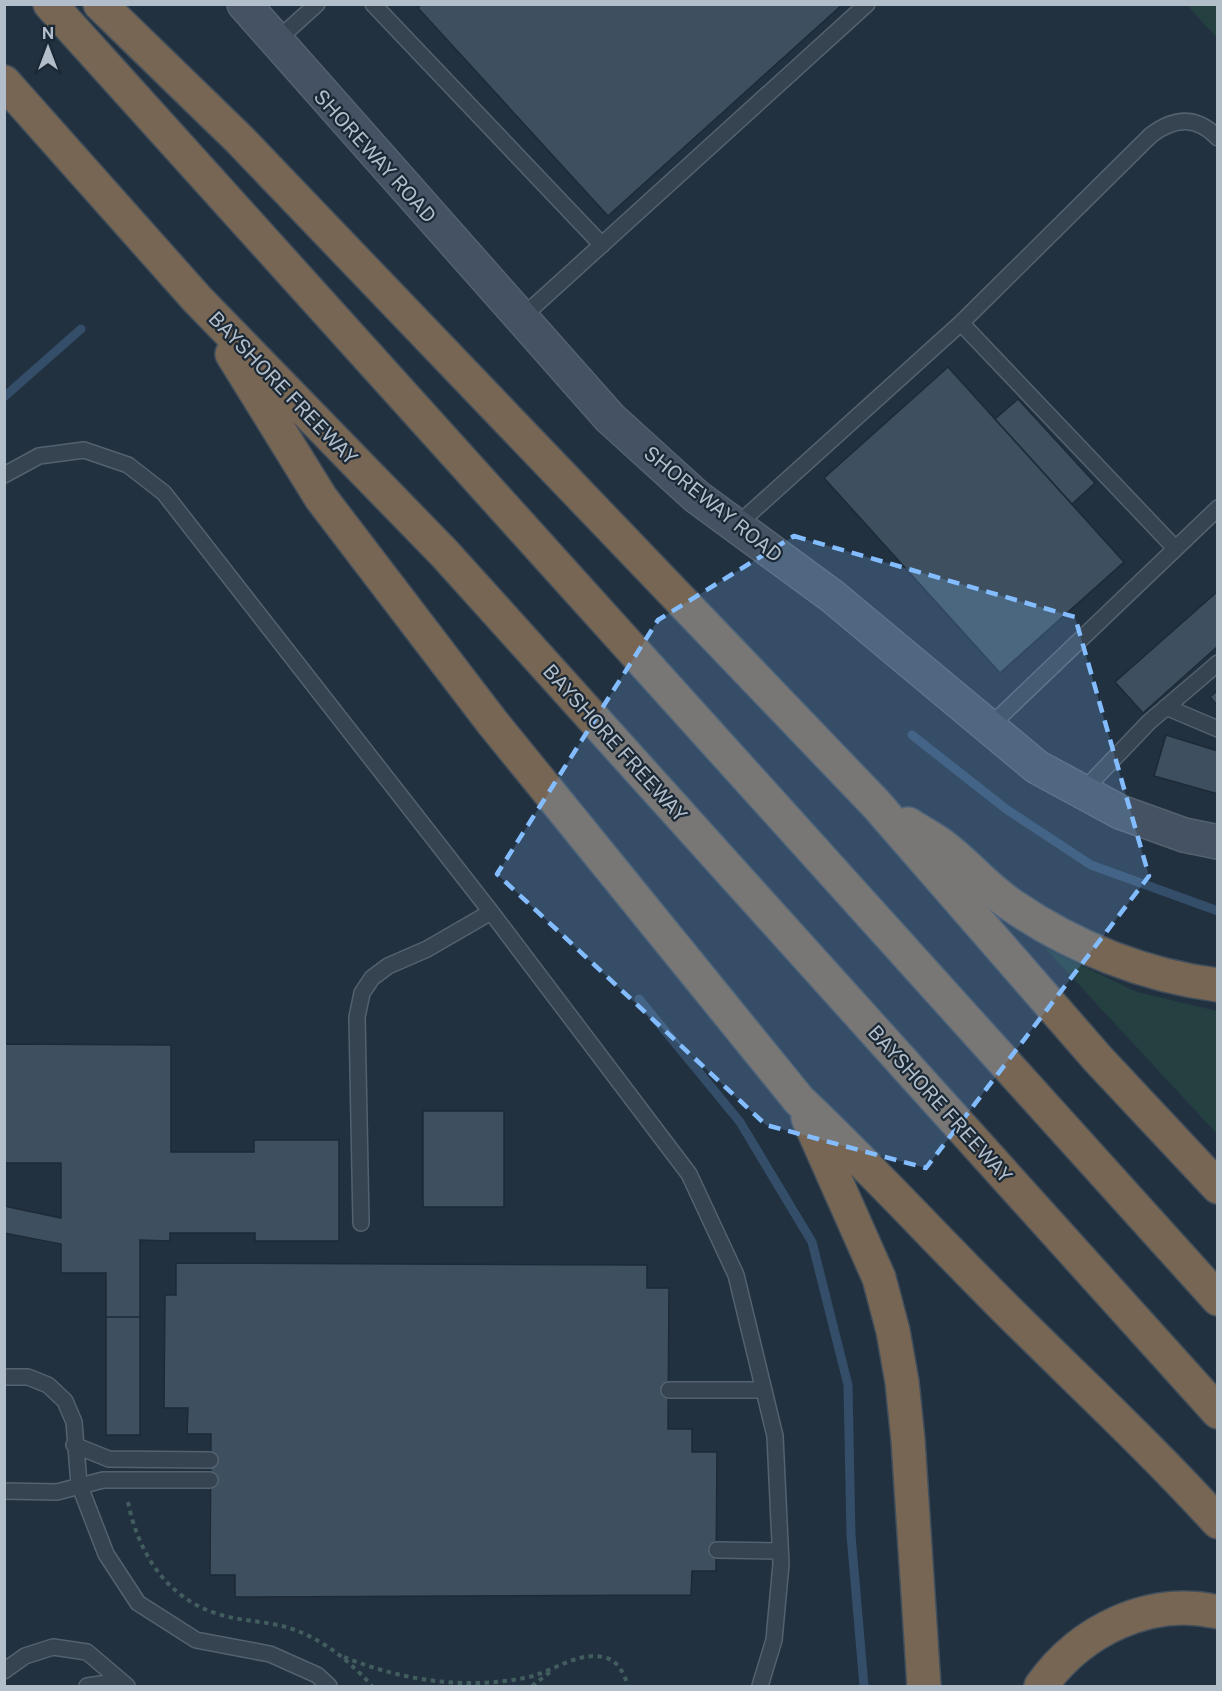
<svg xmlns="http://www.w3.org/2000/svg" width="1222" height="1691" font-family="'Public Sans',sans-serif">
<rect width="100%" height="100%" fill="#223140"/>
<path fill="#244041" d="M1187,5H1217V38Z
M1045,948L1137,992L1217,1011V1134Z"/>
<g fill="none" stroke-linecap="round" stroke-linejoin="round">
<path stroke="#344e69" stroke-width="9" d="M4,397L81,329
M912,735L1006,809L1091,865L1218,911
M639,999L740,1122L812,1242L848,1385L851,1535L864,1686"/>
</g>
<path fill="#3e5060" stroke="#1d2a37" stroke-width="1.5" d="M421,4H843L608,216L418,8Z
M948,367L1124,562L1000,673L824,478Z
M1018,399L1095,483L1072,504L995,419Z
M1218,591V646L1143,713L1115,682Z
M1218,690V706L1210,697Z
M1166,735L1218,751V794L1154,776Z
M4,1044L171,1045V1152H254V1140H339V1241H255V1233H170V1241L140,1240V1317H106V1273H61V1244L4,1233V1206L61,1218V1163H4Z
M423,1111H504V1207H423Z
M176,1263L647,1265V1288H669L668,1429H692V1452H717L716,1571H692L691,1595L235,1597V1575H210L211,1434H187L188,1408H164L165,1295H176Z
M106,1317H140V1435H106Z"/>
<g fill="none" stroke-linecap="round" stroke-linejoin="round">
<defs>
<path id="lane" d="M373,4L602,245
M275,42L317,4
M520,319L867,4
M961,323L1175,548
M4,475L39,456L84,450L128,465L164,493L491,912L689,1174L736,1275L775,1436L781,1564L774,1640L760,1686
M736,526L961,323L1151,135C1175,117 1197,116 1218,138
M1166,707L1218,729
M989,727L1218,508
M1081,793L1149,722L1218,663
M361,1223L357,1017L362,993L372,978L388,966L427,949L491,912
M4,1377H28L48,1385L65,1401L74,1422L79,1484L106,1554L138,1603L196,1640L270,1654L317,1675L329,1686
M669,1390H763
M74,1445L109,1459L210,1460
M4,1491L57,1492L103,1480H210
M717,1550L780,1551
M4,1671L25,1656L53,1647L87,1652L127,1686
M87,1686L121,1681"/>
<path id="secondary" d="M244,4L610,418L697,497L832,596L1037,767L1120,812L1184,835L1218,842"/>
<path id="highway" d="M50,4L1218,1299
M100,4L240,140L876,804L1098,1059L1218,1187
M4,82L197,299L445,554L1218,1412
M232,354L321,498L492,722L799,1100C869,1166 934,1237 1002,1305C1074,1377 1149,1446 1218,1522
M908,824C919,831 932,838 943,846C967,864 987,889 1013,906C1073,947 1145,976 1218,985
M808,1118L879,1278L893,1331L902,1382L908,1440L924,1686
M1041,1686C1080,1631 1149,1596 1218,1612"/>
</defs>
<use href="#lane" stroke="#54616e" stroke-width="18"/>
<use href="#secondary" stroke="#54616e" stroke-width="36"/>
<use href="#highway" stroke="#414e5b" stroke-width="36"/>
<path stroke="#425d5e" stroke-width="4" stroke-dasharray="4.5 4.5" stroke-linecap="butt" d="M128,1502C138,1552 166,1598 218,1614C240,1621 264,1621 286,1627C320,1637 349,1660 372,1686
M344,1657C403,1681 470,1691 533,1676C556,1669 579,1652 603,1657C618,1660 624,1673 628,1686
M532,1686L550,1672"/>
<use href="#lane" stroke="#364350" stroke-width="15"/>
<use href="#secondary" stroke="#445263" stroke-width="33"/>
<use href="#highway" stroke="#776653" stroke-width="33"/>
</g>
<path fill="#83bdff" fill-opacity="0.2" stroke="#83bdff" stroke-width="4.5" stroke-dasharray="12 8" stroke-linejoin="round" d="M794,536L1075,617L1149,876L926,1168L766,1125L497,874L658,620Z"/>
<g text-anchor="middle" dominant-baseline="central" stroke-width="4.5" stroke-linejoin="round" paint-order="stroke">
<g font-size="20" fill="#b3becb" stroke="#1b2835">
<text transform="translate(375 156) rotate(48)">SHOREWAY ROAD</text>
<text transform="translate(283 388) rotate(46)">BAYSHORE FREEWAY</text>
<text transform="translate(713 504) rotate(39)">SHOREWAY ROAD</text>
<text transform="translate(615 743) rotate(48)">BAYSHORE FREEWAY</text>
<text transform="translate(940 1104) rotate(48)">BAYSHORE FREEWAY</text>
</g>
</g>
<rect width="1222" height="1691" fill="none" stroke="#b3becb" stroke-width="12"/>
<g transform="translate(48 48)" stroke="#1b2835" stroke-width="4.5" paint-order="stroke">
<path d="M0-4.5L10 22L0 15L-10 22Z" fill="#b3becb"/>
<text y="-9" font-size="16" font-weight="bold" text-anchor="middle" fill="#b3becb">N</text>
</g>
</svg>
